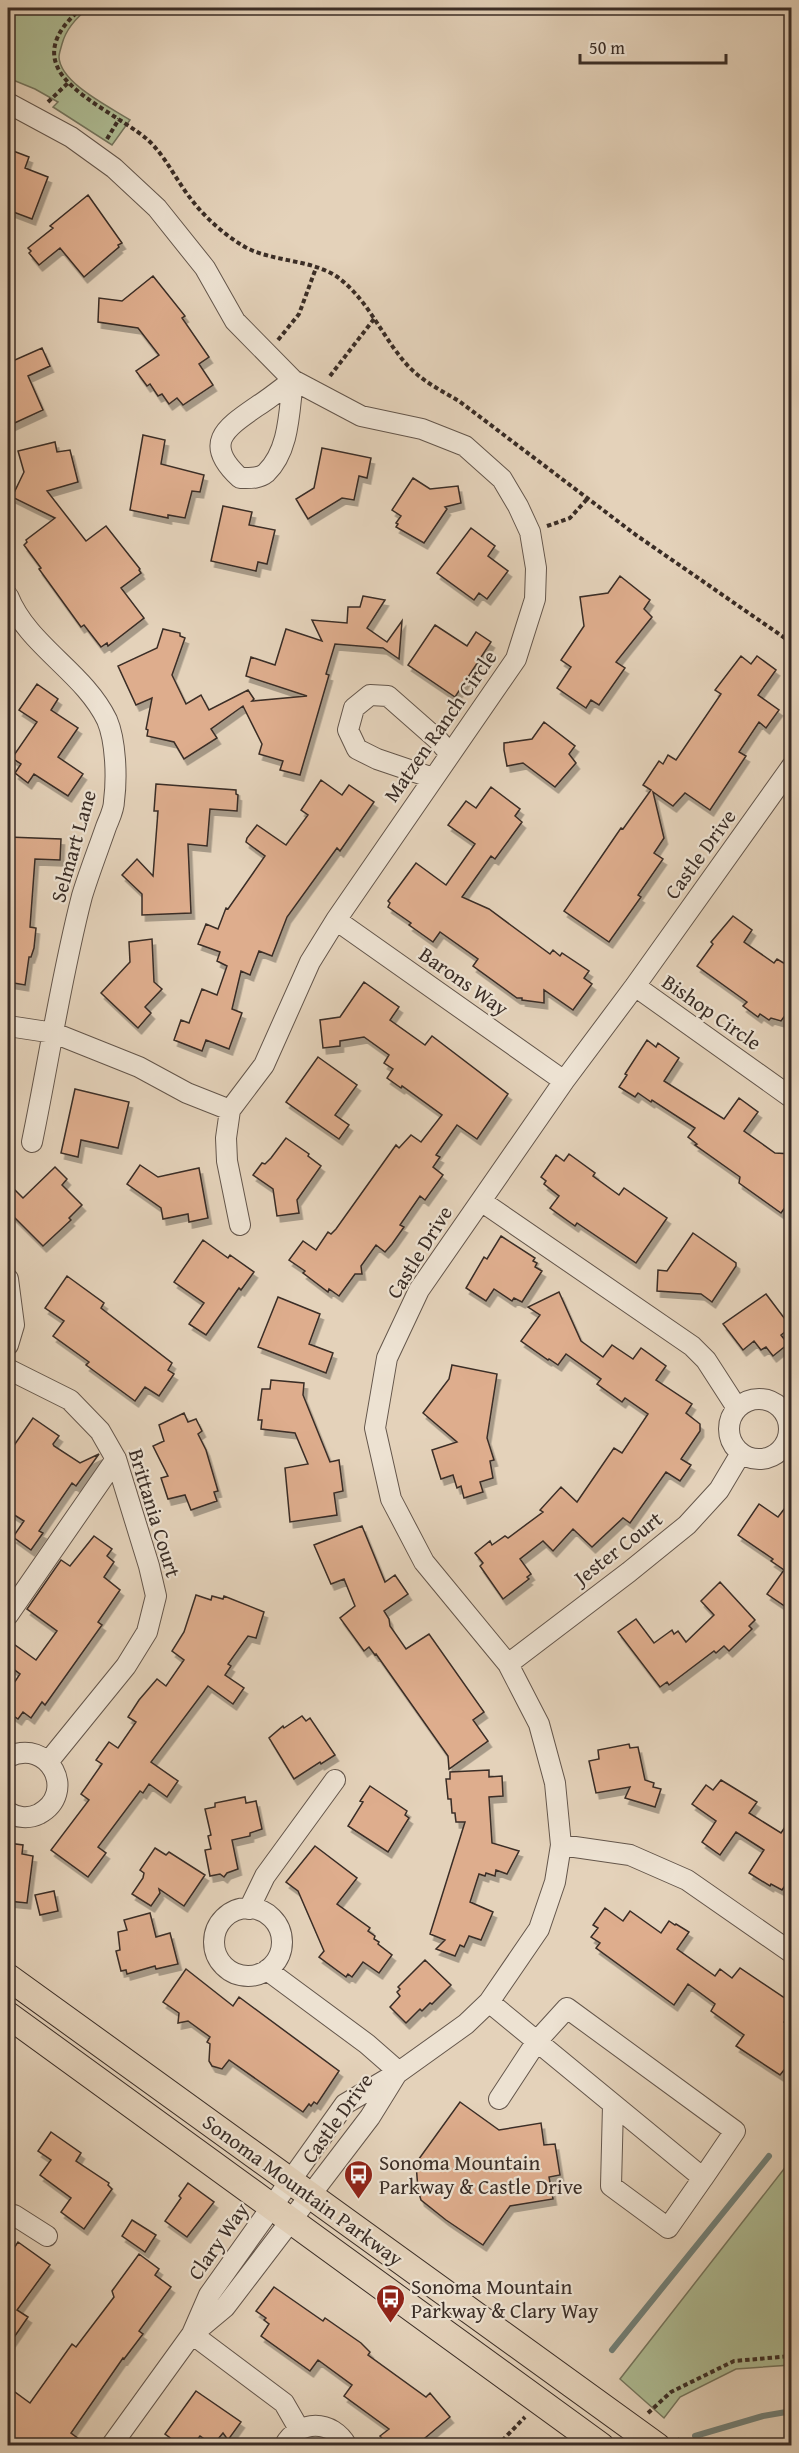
<svg xmlns="http://www.w3.org/2000/svg" width="799" height="2453" font-family="'Gentium Book Plus',serif">
<defs>
<filter id="shadow"><feDropShadow dx="3.5" dy="6" stdDeviation="0" flood-color="#0004"/></filter>
</defs>
<rect width="100%" height="100%" fill="#e4d2ba"/>
<filter id="stains"><feTurbulence type="fractalNoise" baseFrequency=".00333" numOctaves="4"/><feColorMatrix values="0 0 0 0 .2 0 0 0 0 .09 0 0 0 0 .02 0 0 0 .5 -.17"/></filter>
<radialGradient id="worn" r=".72"><stop offset=".6" stop-color="#630" stop-opacity="0"/><stop offset="1" stop-color="#630" stop-opacity=".3"/></radialGradient>
<path fill="#aebd95" stroke="#74755e" stroke-width="1.5" d="M8,8H89C77,17 66,29 62,44C61,48 59,53 59,57C60,83 110,107 130,120L112,145L53,107L58,102L35,89L8,78Z
M791,2160V2365L736,2369L680,2397L664,2418L620,2379Z"/>
<g fill="none" stroke-linecap="round" stroke-linejoin="round">
<path stroke="#718079" stroke-width="6" d="M612,2350L769,2156
M695,2436L763,2416L792,2411"/>
</g>
<path fill="#dead8d" stroke="#3a2d26" stroke-width="1.5" filter="url(#shadow)" d="M8,149L29,157L25,168L48,177L32,219L8,210Z
M88,195L122,243L118,245L119,247L84,277L60,248L39,265L29,253L31,251L28,248L53,228L50,226Z
M153,276L185,316L182,318L209,357L199,364L213,385L183,405L177,398L169,404L162,394L158,396L150,384L147,386L136,371L159,355L138,328L98,322L99,298L122,301Z
M42,348L50,366L28,376L43,410L8,426V363Z
M143,435L165,440L161,464L204,475L200,492L192,491L185,518L168,515V518L130,510Z
M55,442L57,452L70,450L78,482L47,491L86,541L106,526L140,569L139,570L141,573L121,588L144,618L108,646L107,643L101,647L84,625L81,627L39,569L41,568L24,545L27,542L26,540L55,518L12,497L24,472L18,451Z
M322,448L371,458L367,478L359,476L354,500L342,498L308,519L296,499L314,488Z
M413,478L430,489L458,486L461,503L445,507L447,509L424,543L396,527L398,524L396,523L401,516L392,510Z
M223,506L252,512L249,525L275,530L267,564L258,562L256,571L211,561Z
M471,528L495,546L488,556L508,571L487,599L479,593L474,600L437,573Z
M620,576L650,600L644,609L652,617L616,662L625,668L599,705L591,700L586,708L557,688L571,667L561,660L584,626L580,597L608,593Z
M363,596L385,600L367,628L387,642L402,621L399,659L383,648L335,644L326,674L329,675L300,775L280,770L283,761L259,754L262,744L243,706L211,729L217,738L184,759L174,742L147,736L148,730L146,729L152,698L136,705L118,666L157,648L163,629L180,633V636L185,638L172,675L186,704L201,695L209,710L248,690L254,699L252,701L307,696L246,676L251,657L275,665L286,629L322,641L312,620L347,623L348,607H360Z
M435,625L467,646L476,632L491,642L455,697L408,665Z
M741,656L751,664L757,656L776,670L758,695L779,710L766,728L759,722L739,752L746,756L710,810L685,793L673,806L653,792L664,838L654,853L663,859L638,895L641,897L609,942L564,911L621,828L623,829L651,790L643,785L659,761L663,764L668,755L676,760L721,694L715,690Z
M37,684L58,699L51,710L78,728L58,757L83,774L68,796L34,774L28,783L15,773L21,764L12,758L37,722L19,710Z
M544,722L575,746L569,754L576,763L555,787L523,763L507,766L504,750V743L532,739Z
M321,780L342,795L349,785L374,802L340,851L337,848L287,917L272,956L259,951L250,975L241,971L232,1009L242,1013L229,1049L206,1040L202,1051L174,1040L181,1020L189,1023L202,989L217,995L227,966L217,961L220,952L198,944L206,924L218,929L226,908L228,909L265,856L246,842L247,838L257,825L286,845L308,815L301,810Z
M156,784L236,790V794L238,795L237,811L210,809L207,846L188,844L191,913L142,915V894L122,875L137,859L153,876L158,811H154Z
M491,787L520,809L515,816L522,822L495,859L491,856L462,897L489,909L550,954L553,950L560,956L562,953L589,971L584,978L592,984L573,1010L544,990V1003L522,1000V998H517L473,966L478,959L440,932L433,942L409,925L411,923L388,907L390,903L388,901L416,863L446,885L475,844L448,825L466,801L476,808Z
M8,837L61,839L60,860L35,859L30,927L36,928L34,948L31,957H29L25,985L8,982V927L12,928L14,893H8Z
M733,916L752,930L744,942L774,963L777,959L792,968V1006L781,1021L771,1018L769,1020L760,1014L758,1017L743,1006L747,1002L697,966L713,944L711,942Z
M152,939L154,982L162,989L145,1007L151,1013L138,1028L101,993L130,962L129,942Z
M364,982L399,1007L390,1020L425,1045L432,1036L508,1094L477,1139L457,1125L436,1155L440,1157L433,1167L443,1175L425,1200L420,1196L400,1225L404,1227L392,1244L385,1252L376,1245L361,1266L362,1274H355L339,1296L329,1289L328,1292L303,1273L305,1271L289,1260L303,1241L316,1250L328,1232L331,1234L336,1229L396,1145L399,1148L411,1135L421,1142L442,1115L402,1086L401,1088L387,1078L393,1069L384,1063L389,1055L364,1037L340,1041V1046L323,1048L320,1020L340,1017Z
M647,1040L656,1047L658,1043L679,1058L664,1081L724,1119L739,1098L758,1112L744,1131L775,1153L792,1154V1198L781,1213L739,1183L740,1177L695,1145L697,1144L688,1137L695,1128L652,1100L651,1102L638,1093L635,1097L619,1087L627,1075L625,1074Z
M318,1057L357,1085L335,1115L349,1125L339,1139L286,1102Z
M75,1089L129,1102L118,1148L81,1140L78,1157L61,1153Z
M286,1138L309,1154L308,1156L321,1166L297,1200L299,1213L277,1216L273,1189L253,1175L262,1163L265,1164L271,1158Z
M569,1154L595,1173L593,1176L619,1195L624,1188L667,1218L636,1263L577,1223L575,1226L550,1208L559,1196L544,1184L546,1181L541,1177L556,1155L564,1161Z
M140,1165L158,1177L199,1168L208,1218L189,1222L188,1214L163,1219L161,1208L127,1184Z
M55,1167L67,1179L62,1185L82,1205L69,1218L71,1220L43,1246L8,1211V1183L23,1198Z
M693,1233L736,1263V1266L712,1302L701,1294L657,1291L658,1270L667,1271Z
M501,1236L535,1258L533,1261L537,1263L535,1267L542,1271L522,1302L514,1298L512,1301L494,1289L486,1301L466,1288L484,1257L487,1259Z
M203,1240L228,1258L230,1255L254,1272L241,1290L239,1288L206,1335L189,1324L204,1303L174,1282Z
M67,1276L104,1303L101,1308L172,1363L168,1370L174,1374L159,1396L145,1387L135,1401L86,1365L89,1362L53,1336L64,1321L45,1308Z
M559,1292L581,1341L603,1357L612,1345L633,1359L641,1348L666,1366L656,1380L692,1404L686,1413L700,1424V1431L681,1459L691,1465L680,1481L666,1472L630,1523L623,1518L592,1547L573,1529L553,1551L543,1541L520,1559L531,1574L527,1577L529,1579L503,1599L480,1566L483,1563L475,1553L490,1541L492,1545L505,1536L508,1538L543,1512L540,1510L561,1487L577,1502L614,1448L622,1453L648,1414L625,1398L622,1402L597,1384L601,1379L566,1354L558,1365L549,1359L548,1360L521,1341L540,1315L528,1307Z
M766,1294L791,1327L781,1335L788,1344L773,1356L766,1347L761,1350L754,1341L743,1350L723,1324Z
M278,1297L320,1314L309,1344L333,1353L326,1373L258,1347Z
M452,1365L497,1374L487,1438L494,1460L490,1461L493,1478L480,1482L483,1492L464,1498L461,1486L457,1488L453,1475L441,1479L432,1450L457,1442L423,1413L449,1379Z
M271,1380L304,1383L303,1395L330,1462L339,1460L343,1491L334,1493L337,1515L290,1522L285,1468L308,1464L295,1433L261,1429L262,1420H258L262,1389H270Z
M184,1413L188,1422L196,1419L202,1431L198,1434L206,1450L218,1491L214,1492L217,1501L191,1510L185,1495L168,1499L161,1478L168,1476L153,1446L164,1441L159,1425Z
M33,1418L59,1436L53,1444L54,1446L80,1463L99,1454L76,1486L72,1483L39,1531L43,1533L31,1550L13,1537L24,1521L8,1511V1454Z
M792,1499V1599L786,1607L767,1594L784,1570L771,1561L773,1559L738,1535L759,1504L778,1517Z
M362,1526L385,1582L395,1575L408,1594L384,1611L389,1619L390,1626L406,1649L429,1634L484,1712L473,1720L488,1741L449,1769L448,1756L376,1654L375,1655L369,1647L364,1651L340,1618L355,1606L344,1579L331,1584L314,1545Z
M94,1536L112,1549L107,1556L114,1562L104,1577L120,1590L98,1622L102,1625L45,1705L42,1702L31,1718L23,1712L18,1719L8,1712V1692L20,1674L8,1665V1640L36,1660L57,1631L27,1609L61,1560L70,1566Z
M720,1582L755,1620L749,1626L752,1629L729,1651L724,1646L716,1653L714,1651L669,1685L667,1682L660,1687L618,1632L636,1619L654,1643L672,1630L674,1634L678,1631L686,1642L714,1615L701,1601Z
M196,1595L211,1600L212,1596L223,1599L224,1596L264,1612L256,1638L248,1636L228,1664L231,1666L225,1675L244,1688L233,1704L208,1686L151,1762L178,1781L167,1797L149,1784L143,1793L140,1791L98,1847L106,1853L88,1877L51,1850L89,1800L81,1794L102,1764L96,1760L109,1742L118,1748L136,1722L128,1717L139,1700L157,1679L166,1686L184,1660L172,1651L184,1632Z
M302,1716L306,1721L310,1718L335,1755L321,1764L320,1762L294,1779L269,1738L283,1726L284,1728Z
M629,1744L630,1748L638,1747L645,1780L654,1783L653,1787L661,1789L655,1807L625,1798L630,1787L596,1793L589,1761L599,1759L598,1750Z
M489,1770V1777L502,1776L503,1796L489,1797L492,1843L519,1851L507,1874L496,1870L495,1876L486,1873L485,1876L479,1874L470,1902L493,1912L481,1940L469,1936L464,1947L460,1945L455,1956L436,1949L445,1940L430,1934L465,1822H456L455,1813H452L451,1799H448L446,1779H450V1772Z
M721,1780L757,1802L749,1813L781,1833L792,1817V1876L782,1890L771,1884L770,1886L749,1873L764,1850L736,1832L720,1855L702,1842L716,1821L692,1804L706,1785L713,1790Z
M370,1786L407,1811L405,1815L409,1818L388,1852L348,1826L363,1802L360,1801Z
M245,1797L246,1803L256,1801L262,1829L250,1833V1836L232,1840L238,1869L227,1873L224,1877L220,1874L210,1876L205,1850L211,1849L208,1836L211,1835L205,1809L215,1807V1803Z
M8,1843L23,1845L22,1854L33,1856L27,1903L8,1901Z
M315,1846L357,1878L337,1904L370,1928L368,1931L375,1936L374,1939L379,1942L378,1944L392,1955L379,1973L363,1962L352,1977L348,1974L346,1977L319,1957L324,1951L298,1891L286,1882Z
M155,1848L166,1855L169,1852L205,1875L184,1906L159,1889L160,1893L151,1906L132,1894L143,1878L144,1873L140,1870Z
M54,1891L58,1911L40,1915L35,1895Z
M605,1908L623,1921L630,1911L661,1933L669,1921L675,1925L676,1924L689,1932L677,1949L715,1976L720,1969L732,1978L740,1968L792,2003V2012L784,2022L792,2027V2060L780,2075L736,2046L744,2035L711,2011L715,2004L688,1984L674,2005L596,1948L600,1943L591,1937L598,1928L593,1925Z
M150,1913L156,1937L170,1933L178,1964L156,1969L155,1966L127,1974L126,1970L121,1971L116,1951L120,1950L118,1932L127,1930L124,1920Z
M425,1960L451,1985L432,2004L430,2003L422,2011L420,2009L406,2023L390,2007L400,1996L397,1992L400,1989L398,1987Z
M186,1969L233,2006L239,1997L339,2071L317,2104L314,2102L311,2106L309,2104L303,2112L229,2060L222,2069L212,2066L209,2061L210,2044L207,2042L210,2037L188,2021L178,2023L179,2013L163,2002Z
M460,2102L499,2130L541,2123L544,2145L555,2144L560,2175L549,2177L553,2199L510,2206L483,2245L446,2220L421,2200L418,2190L416,2163Z
M51,2132L81,2153L76,2161L109,2183L108,2185L112,2189L84,2229L61,2212L71,2198L40,2175L51,2160L38,2151Z
M188,2183L214,2202L187,2237L165,2221L181,2198L179,2196Z
M132,2220L156,2235L145,2252L122,2236Z
M18,2242L50,2265L17,2310L28,2317L8,2346V2257Z
M139,2254L159,2269L155,2275L171,2287L139,2331L143,2334L124,2359L123,2358L71,2433L87,2445H8V2387L30,2403L72,2344L76,2347L114,2297L112,2291Z
M274,2287L323,2321L325,2318L361,2343L370,2352L368,2355L426,2397L430,2393L450,2417L425,2438L432,2445H388L380,2436L389,2429L344,2396L352,2385L318,2360L310,2371L261,2336L269,2324L264,2320L266,2318L256,2311Z
M196,2391L241,2422L228,2440L223,2433L213,2445L200,2436L193,2445H180L165,2434Z"/>
<g fill="none" stroke-linecap="round" stroke-linejoin="round">
<defs>
<path id="minor" d="M8,103L71,137L114,168L157,208L205,268L235,321L293,380L361,416L422,429L465,446L502,479L518,506L530,532L536,568L535,599L516,659L336,920L310,962L264,1065L230,1110L187,1093L139,1067L54,1033L8,1026
M293,380C289,410 290,450 266,473C259,479 249,478 240,478C203,444 224,429 256,407C269,399 281,389 293,380Z
M8,596C28,646 84,672 107,720C116,741 117,778 114,801C114,810 109,819 106,827C98,850 89,873 82,896C61,977 49,1060 32,1142
M433,778L377,759L357,749L348,730L354,708L370,695L388,696L438,740L450,754
M336,920L564,1081
M635,986L792,1098
M230,1110L226,1138L227,1161L240,1225
M481,1201L692,1346L706,1360L737,1408
M8,1279L14,1325L8,1345
M8,1369L70,1400L100,1431L116,1459L149,1566L156,1596L147,1632L126,1666L48,1762
M729 1429a30 30 0 1 1 60 0a30 30 0 1 1-60 0Z
M8,1615L116,1459
M508,1664L629,1572L687,1525L719,1490L741,1453
M8,1757C49,1737 78,1793 39,1814C29,1819 17,1818 8,1812
M561,1845L630,1855L687,1880L792,1953
M214 1942a34 34 0 1 1 68 0a34 34 0 1 1-68 0Z
M249,1909L265,1876L335,1780
M267,1970L367,2044L399,2072
M489,2002L703,2178L668,2228L611,2186L613,2105
M499,2099L537,2041L567,2008L735,2131L703,2178
M8,2217L14,2215L47,2236
M195,2332L225,2307L370,2117L396,2075
M192,2334L284,2403L299,2429
M111,2446L192,2334L209,2295L345,2104L399,2072L466,2024L489,2002L539,1929L555,1882L561,1845L555,1783L539,1724L508,1664L424,1562L391,1499L375,1428L387,1358L419,1290L564,1081L635,986L792,766
M284,2446C299,2419 332,2419 347,2446"/>
<path id="major" d="M8,1977L657,2446
M8,2015L601,2446"/>
</defs>
<use href="#minor" stroke="#64564b" stroke-width="22"/>
<use href="#major" stroke="#3a2d26" stroke-width="28"/>
<path stroke="#3a2d26" stroke-width="4" stroke-dasharray="4.5 3" stroke-linecap="butt" d="M82,8C65,22 47,43 57,66C68,94 124,119 148,140C165,156 174,176 188,195C203,216 223,234 245,247C273,262 309,259 336,276C369,299 383,340 410,368C424,382 442,391 459,401L636,535L792,643
M48,102L69,82
M107,139L119,119
M278,340L299,314L316,268
M330,376L374,319
M547,526L570,518L588,498
M648,2413L671,2392L734,2361L792,2356
M677,2439L686,2446
M497,2446L525,2417"/>
<use href="#minor" stroke="#ede2d2" stroke-width="20"/>
<use href="#major" stroke="#e4d2ba" stroke-width="26"/>
</g>
<defs>
<symbol id="bus-pin" viewBox="-11 -11 22 30"><path d="M0 17L-7.5 6A9.5 9.5 0 1 1 7.5 6Z" fill="#8f2418" stroke="#ede2d2"/><path d="M-5-6H5V4H4V6H2V4H-2V6H-4V4H-5ZM-3.5-4V0h7V-4ZM-3.5 1.2v1.5H-2V1.2ZM2 1.2v1.5H3.5V1.2Z" fill="#fff"/></symbol>
</defs>
<g fill-rule="evenodd">
<use href="#bus-pin" x="342" y="2158" width="33" height="45"/>
<use href="#bus-pin" x="374" y="2282" width="33" height="45"/>
</g>
<g text-anchor="middle" dominant-baseline="central" stroke-width="4.5" stroke-linejoin="round" paint-order="stroke">
<g font-size="21" fill="#3a2d26" stroke="#ede2d2">
<text transform="translate(440 726) rotate(-55)">Matzen Ranch Circle</text>
<text transform="translate(73 846) rotate(-74)">Selmart Lane</text>
<text transform="translate(700 854) rotate(-54)">Castle Drive</text>
<text transform="translate(464 981) rotate(35)">Barons Way</text>
<text transform="translate(712 1012) rotate(35)">Bishop Circle</text>
<text transform="translate(419 1252) rotate(-58)">Castle Drive</text>
<text transform="translate(155 1513) rotate(73)">Brittania Court</text>
<text transform="translate(618 1548) rotate(-38)">Jester Court</text>
<text transform="translate(337 2118) rotate(-54)">Castle Drive</text>
<text transform="translate(303 2190) rotate(36)">Sonoma Mountain Parkway</text>
<text transform="translate(218 2241) rotate(-55)">Clary Way</text>
</g>
<g font-size="21" fill="#3a2d26" stroke="#ede2d2" text-anchor="start">
<text x="379" y="2162">Sonoma Mountain<tspan x="379" dy="24">Parkway &amp; Castle Drive</tspan></text>
<text x="411" y="2286">Sonoma Mountain<tspan x="411" dy="24">Parkway &amp; Clary Way</tspan></text>
</g>
</g>
<rect width="799" height="2453" fill="none" stroke="#e4d2ba" stroke-width="30"/>
<rect x="9" y="9" width="781" height="2435" fill="none" stroke="#3a2d26" stroke-width="3"/>
<rect x="15" y="15" width="769" height="2423" fill="none" stroke="#3a2d26" stroke-width="1.5"/>
<path d="M580 54v9h146v-9" fill="none" stroke="#3a2d26" stroke-width="3"/>
<text x="589" y="54" font-size="18" fill="#3a2d26" stroke="#ede2d2" stroke-width="4.5" paint-order="stroke">50 m</text>
<rect width="100%" height="100%" filter="url(#stains)"/>
<rect width="100%" height="100%" fill="url(#worn)"/>
</svg>
